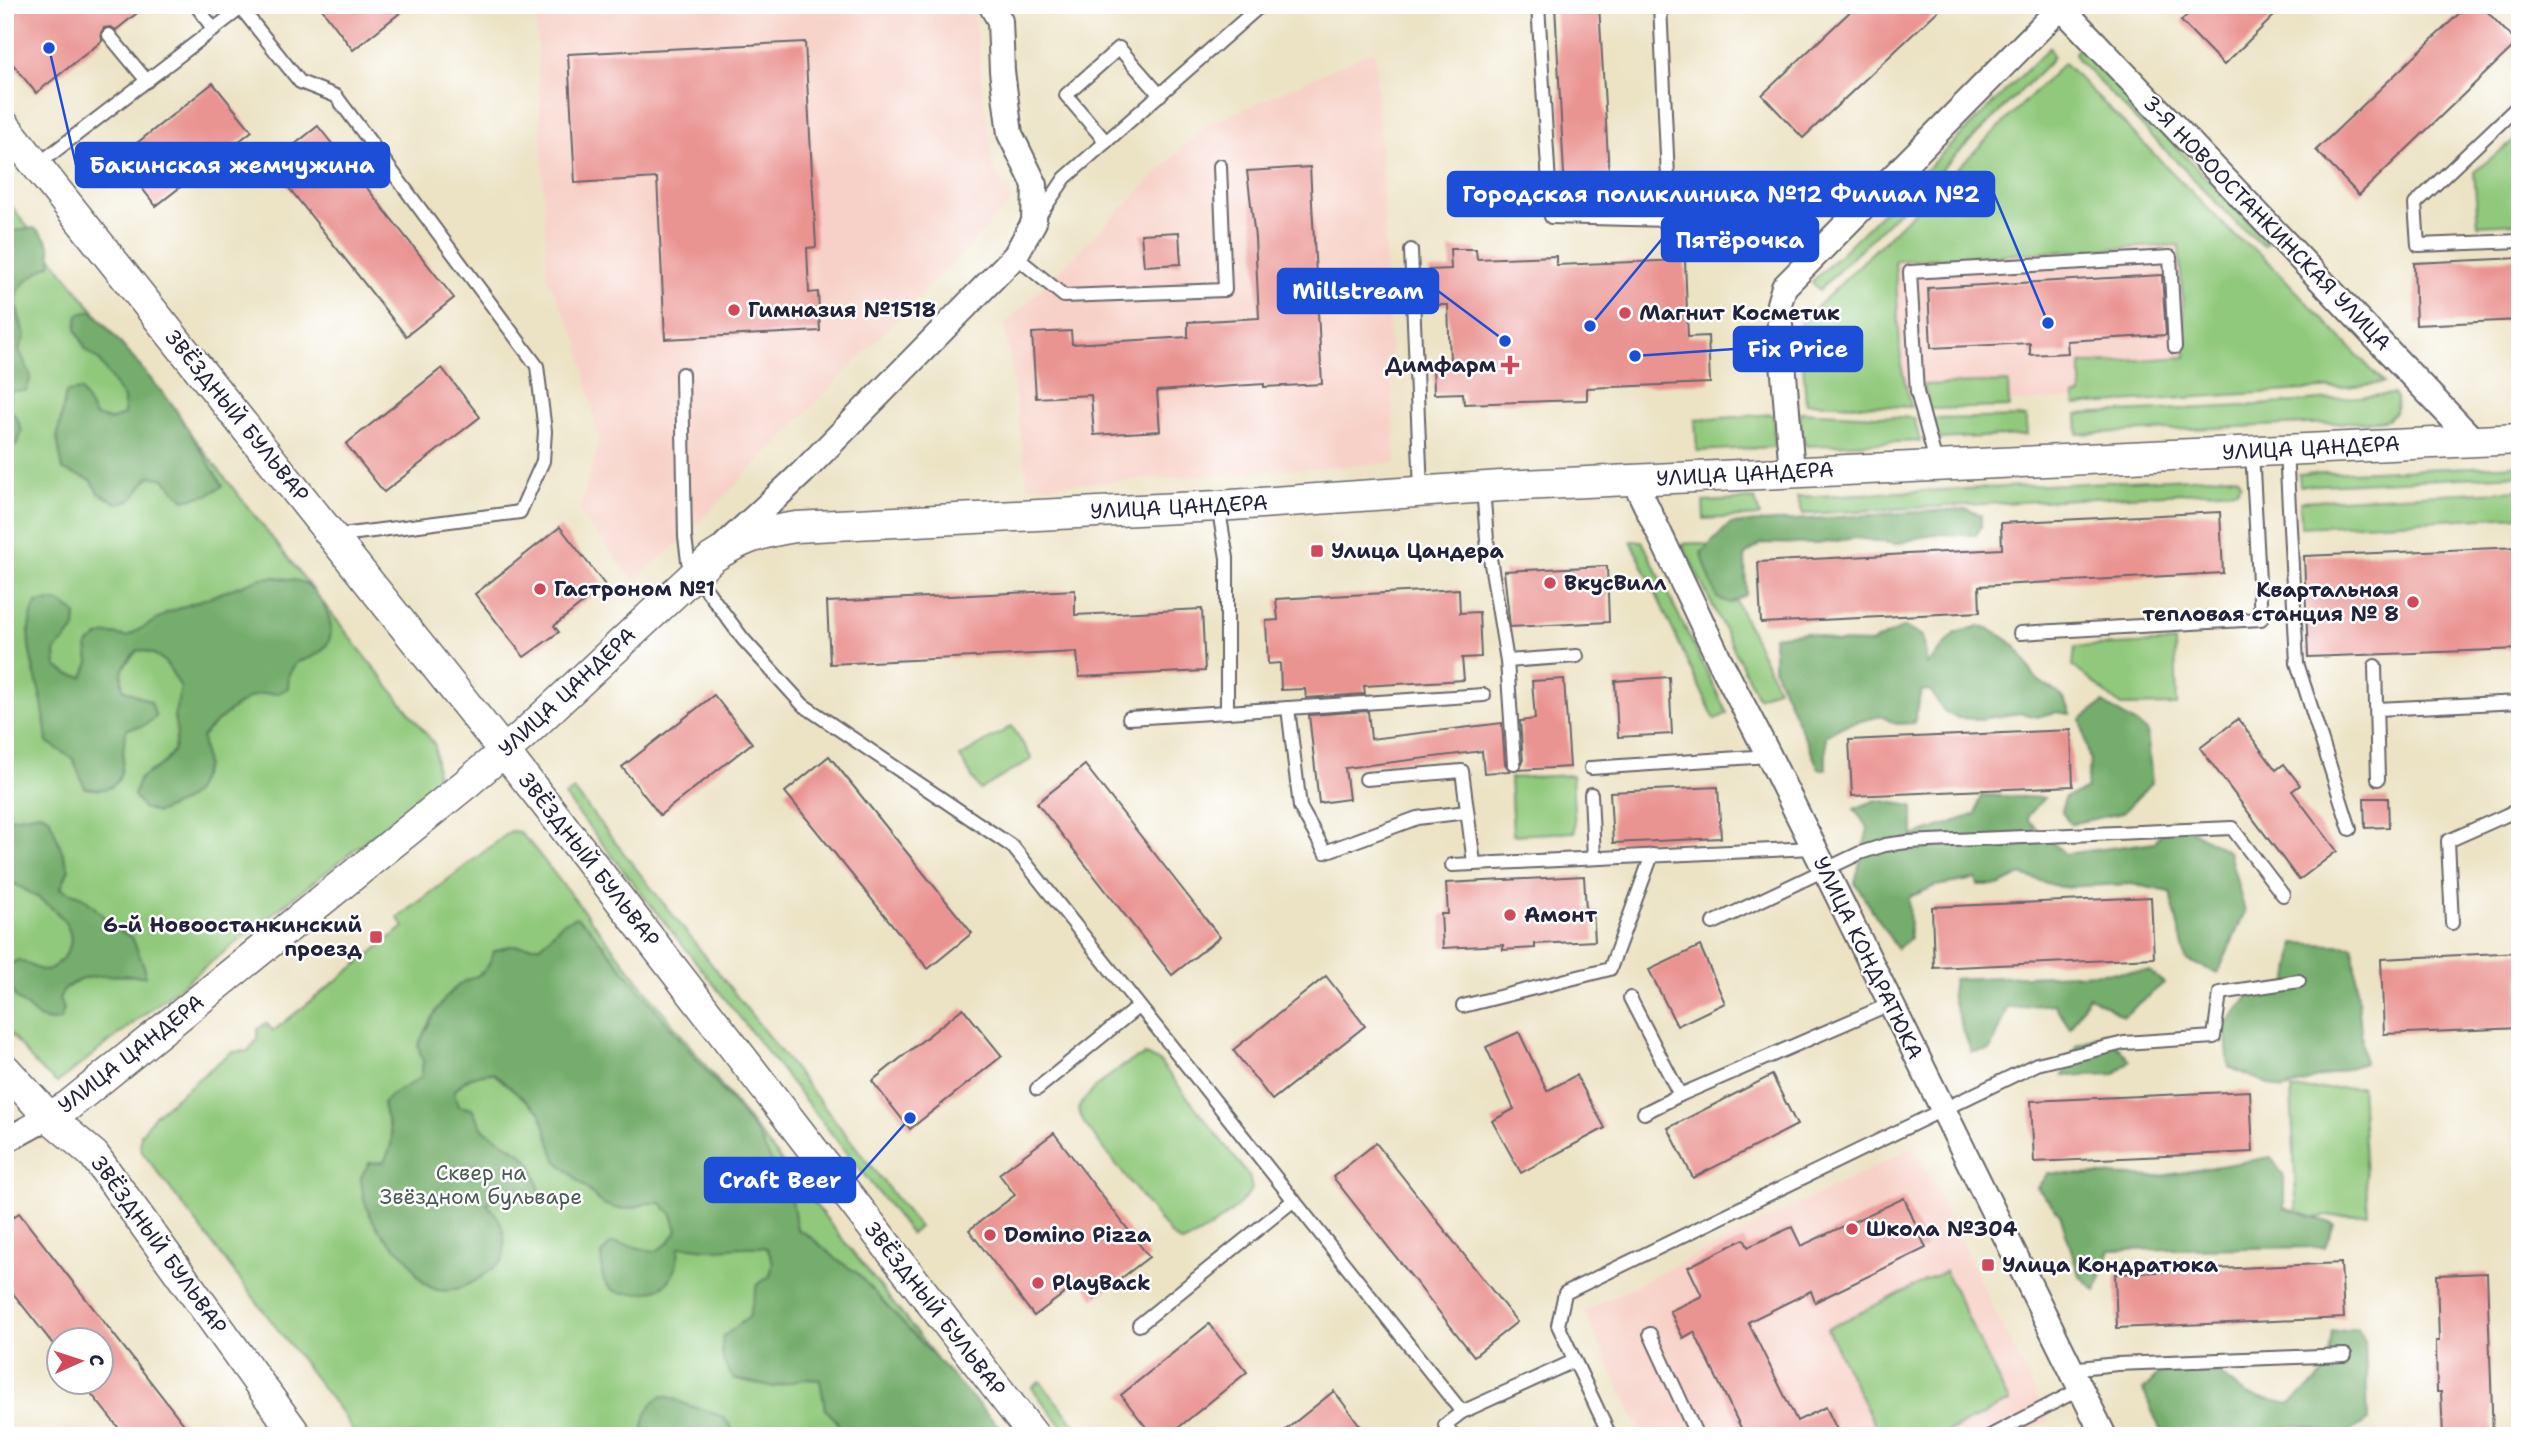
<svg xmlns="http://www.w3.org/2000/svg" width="2525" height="1441" font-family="'Shantell Sans',sans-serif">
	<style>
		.built { fill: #f7d1c7 }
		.green { fill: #91c97c; stroke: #5a765c; stroke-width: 2 }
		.forest { fill: #74ad6c; stroke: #4b6854; stroke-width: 2 }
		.building { fill: #ea9492 }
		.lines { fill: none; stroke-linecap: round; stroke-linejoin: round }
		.service-casing { stroke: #69666b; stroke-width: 16 }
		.minor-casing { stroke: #69666b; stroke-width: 28 }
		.tertiary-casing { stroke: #69666b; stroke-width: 33 }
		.service { stroke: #fff; stroke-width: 12 }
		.minor { stroke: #fff; stroke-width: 24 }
		.tertiary { stroke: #fff; stroke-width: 30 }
		.poi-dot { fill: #d1495b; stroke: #fff; stroke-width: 2.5 }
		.labels { text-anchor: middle; stroke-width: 5; stroke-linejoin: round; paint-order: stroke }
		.street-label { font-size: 21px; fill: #22223b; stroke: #fff }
		.poi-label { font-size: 21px; font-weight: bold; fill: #22223b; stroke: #fff; text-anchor: start }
		.park-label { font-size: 21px; fill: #495c52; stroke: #fff }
		.leader { fill: none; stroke: #1d4ed8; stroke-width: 2.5 }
		.callout-dot { fill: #1d4ed8; stroke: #fff; stroke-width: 2.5 }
		.callout { fill: #1d4ed8; stroke: #1d4ed8; stroke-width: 2.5 }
		.callout-label { font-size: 23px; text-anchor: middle; font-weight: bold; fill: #fff }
	</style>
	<rect width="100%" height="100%" fill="#fff"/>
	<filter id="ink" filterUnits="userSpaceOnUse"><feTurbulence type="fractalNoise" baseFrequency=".0143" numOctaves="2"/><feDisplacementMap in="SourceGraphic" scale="14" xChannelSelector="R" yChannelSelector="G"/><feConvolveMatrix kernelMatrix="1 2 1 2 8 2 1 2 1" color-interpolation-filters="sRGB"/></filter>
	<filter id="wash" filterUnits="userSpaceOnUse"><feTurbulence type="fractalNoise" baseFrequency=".00686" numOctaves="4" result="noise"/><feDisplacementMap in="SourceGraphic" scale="28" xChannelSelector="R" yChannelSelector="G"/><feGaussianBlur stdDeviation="1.57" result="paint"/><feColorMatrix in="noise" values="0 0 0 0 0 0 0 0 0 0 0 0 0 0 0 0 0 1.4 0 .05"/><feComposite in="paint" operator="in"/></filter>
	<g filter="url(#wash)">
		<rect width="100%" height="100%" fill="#ece3c4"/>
		<!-- built -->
		<g class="built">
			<polygon points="562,5 967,5 974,14 993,168 1013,200 685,537 634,581 579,512 599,442 579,344 547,276 536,13 563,11"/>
			<polygon points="1375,50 1396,463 1028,487 1005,324 1204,127"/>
			<polygon points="2206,238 2216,391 1949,406 1940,391 1889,392 1881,256"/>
			<polygon points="1914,1147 2049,1421 2018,1436 1642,1436 1584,1311"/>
		</g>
		<!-- green -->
		<g class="green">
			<polygon points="2080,46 2268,243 2264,246 2238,225 2077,59 2075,53"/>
			<polygon points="2050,47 2053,56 2048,64 1819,290 1812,282"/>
			<polygon points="2064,63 2235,236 2262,255 2384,383 2337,388 2075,405 2074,396 2081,395 2081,364 2186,357 2179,245 1895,261 1901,365 1911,407 1806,403 1800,324"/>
			<polygon points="2520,135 2520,223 2478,225 2474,172"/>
			<polygon points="5,198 435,745 437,778 400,814 57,1083 35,1064 5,1027"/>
			<polygon points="2008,382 2009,407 1929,409 1923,385"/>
			<polygon points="2394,394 2397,399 2396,411 2387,419 2379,421 2078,434 2077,414 2246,406"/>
			<polygon points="1800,412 1914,418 1920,441 1806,446 1801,430"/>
			<polygon points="1773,414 1774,447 1697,451 1695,420"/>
			<polygon points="2026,417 2027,435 1938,439 1933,419"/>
			<polygon points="2520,465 2520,475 2300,486 2299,474"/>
			<polygon points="2233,476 2238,477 2241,483 2237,490 1803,514 1797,497"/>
			<polygon points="2520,490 2520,516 2301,527 2300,501"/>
			<polygon points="1755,499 1760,516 1704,519 1703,502"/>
			<polygon points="1631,541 1642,541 1727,713 1715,720"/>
			<polygon points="1698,543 1706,545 1712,551 1778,688 1758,698 1682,544"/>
			<polygon points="2175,642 2177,705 2121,706 2073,666 2075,647"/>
			<polygon points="1012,726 1032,759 980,790 960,757"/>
			<polygon points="1572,775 1575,832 1513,835 1510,778"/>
			<polygon points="574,790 919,1227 911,1234 578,813 565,796"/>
			<polygon points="511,831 519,832 530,843 998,1436 355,1436 344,1416 143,1153 140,1145 141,1134 155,1115 231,1052 248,1051 257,1040 258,1029 266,1023 273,1031 404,927 398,918"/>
			<path d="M1145,1055l15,7 89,114 3,13c-14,21 -47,45 -70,54l-11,-8 -87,-112 -6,-14c11,-20 45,-46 67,-54z"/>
			<polygon points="2361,1087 2368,1214 2297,1218 2291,1090"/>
			<polygon points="1945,1271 2009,1402 1940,1436 1880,1436 1827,1329"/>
			<polygon points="1040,1381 1084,1436 1070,1436 1032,1388"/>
		</g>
		<!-- forest -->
		<g class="forest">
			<path d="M34,228c14,10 18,18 17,36 -39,24 -40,29 -26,72l-6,13 12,28 -5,14h-15l-4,15 10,12 5,14 -6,14 -11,-5v-206l5,-3z"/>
			<polygon points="93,311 173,405 223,486 207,495 184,500 164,479 150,476 131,500 117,503 98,493 91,480 63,470 57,438 66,392 81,390 95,416 110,420 124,415 124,399 98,359 86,350 76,329 78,314"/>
			<polygon points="1966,509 1981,515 1981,527 1976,535 1933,534 1896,544 1856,538 1816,544 1763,543 1745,555 1746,595 1730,603 1717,598 1701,553 1730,524"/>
			<path d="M276,577c9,2 20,3 28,6 9,4 14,13 19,21 16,30 8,50 -26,58l-8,12 -1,14c-15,9 -12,4 -26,6 -17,1 -50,31 -60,43l4,29 -11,26 -11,9 -27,12 -14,-5 -9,-13 5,-16 26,-17 9,-13 3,-16 -3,-16 7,-29c-12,-21 -17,-35 -43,-38 -14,14 -19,20 -15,39l28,13 5,15 -13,9 -16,3c-10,27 8,69 -42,59l-12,-29 -26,-17c-2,-16 -3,-33 -7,-48 -8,-33 -19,-58 -4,-91 18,-4 27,-2 40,11l-1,15 -20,22 1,15 12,8 15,3 6,-15 -2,-16c13,-14 22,-14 40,-9 13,-10 27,-13 39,-24l95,-35z"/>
			<path d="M1979,626c15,5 31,13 41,26 6,8 10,21 18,28 17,14 24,8 33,34l-16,-2 -18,5 -15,-4 -42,6 -22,-1 -14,-7 -14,-21 -9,1 -7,32 -18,1 -15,-8 -36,9 -19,10v34h-7l-45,-100v-33l32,-4 30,10 35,1 33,-16 19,9 4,29 29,-32z"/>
			<polygon points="2103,703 2147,731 2152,783 2122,813 2070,824 2062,812 2064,798 2086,790 2090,762 2081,719"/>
			<polygon points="1981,795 2044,798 2028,816 2028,820 2065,854 2155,842 2171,819 2229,852 2245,912 2218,973 2186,960 2170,892 2132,884 2060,887 2021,875 2001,885 1978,885 1976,879 1936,886 1909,897 1910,938 1897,949 1855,883 1868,828 1854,809 1876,800 1913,806 1913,836 1976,814"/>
			<path d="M40,813l9,4 20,52 -8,19c7,5 14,5 21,9 18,12 29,33 50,40l13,32v7c-27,0 -74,-7 -86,23l5,10 -4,11 -10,1 -11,-3 -24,-21 -5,-10 -2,-22 10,-5c11,3 17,10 29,11 59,-37 -6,-74 -42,-92v-60z"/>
			<path d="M576,917l12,9 168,206 36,68 5,29c22,10 35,31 58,42l145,157 5,8h-161l-8,-16 -11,-11 -5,-29 -16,-1 -30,8 -40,-8c-11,-14 -14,-24 -11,-42l26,-20 8,-32 13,-9 3,-14 -6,-14c-20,-4 -39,2 -59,1 -11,-1 -17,-3 -29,-2 -2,32 -13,47 -47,46 -9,0 -18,0 -25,-8 -7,-7 -5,-22 -5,-31l9,-11c16,0 29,7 45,8l12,-8 9,-12 -5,-16 -11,-12h-14l-14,5 -15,1 -15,-5 -47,-44 -16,-48 -47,-39c-18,1 -27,4 -39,19l4,14 14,3 11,20 39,25 10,11 9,29 -13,9 -15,-8 -14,-1 -12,10c17,17 20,32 16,56 -19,17 -57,46 -81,21 -8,-8 -10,-20 -19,-27 -25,-19 -41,-45 -42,-77l8,-14 15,-1c16,-32 3,-29 -1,-59 13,-15 23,-14 38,-26l2,-16 -5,-15c8,-19 20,-41 35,-56 19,-19 31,-6 41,-39l16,-5h31l21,-23z"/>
			<polygon points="2295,943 2353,946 2364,1063 2282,1090 2229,1067 2225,1025 2252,993 2287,991"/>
			<polygon points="2149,971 2164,983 2124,1016 2089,996 2070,1028 2054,1004 2007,1008 1990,1050 1971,1052 1951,995 1953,979"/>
			<polygon points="2105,1032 2130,1060 2116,1074 2063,1076 2076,1046"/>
			<polygon points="2271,1157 2284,1177 2284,1208 2334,1224 2325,1247 2110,1250 2096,1291 2079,1275 2060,1214 2037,1188 2048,1173 2156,1177"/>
			<polygon points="2358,1328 2365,1341 2368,1420 2343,1436 2298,1425 2246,1436 2163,1436 2143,1390 2161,1372 2216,1371 2247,1395 2290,1404 2327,1372 2332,1332"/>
			<path d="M663,1396c11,1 17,7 27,10 17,5 41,8 44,30h-92c1,-16 5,-34 21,-40z"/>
		</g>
		<g id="blocks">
			<!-- building -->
			<g class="building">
				<polygon points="5,5 147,5 116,30 111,27 104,28 101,33 102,41 36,93 5,54"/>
				<polygon points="319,5 410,5 353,50"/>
				<polygon points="1555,5 1599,5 1610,191 1565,193"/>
				<polygon points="1857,5 1944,5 1803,138 1762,95"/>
				<polygon points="2197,5 2285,5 2224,65 2181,21"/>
				<polygon points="2468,5 2481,5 2517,43 2359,195 2316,150"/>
				<polygon points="805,42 816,247 807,248 809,293 818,292 820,331 665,339 657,178 575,183 568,54"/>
				<polygon points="213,83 252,131 156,206 118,158"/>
				<polygon points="318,126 454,298 406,336 270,164"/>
				<polygon points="1310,167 1322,384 1264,387 1264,384 1157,391 1160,431 1094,435 1091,395 1036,398 1032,333 1071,331 1072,344 1188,337 1188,322 1259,318 1255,238 1247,171"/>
				<polygon points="1179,232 1181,264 1144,266 1141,234"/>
				<polygon points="1450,249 1476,249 1477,259 1556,256 1556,265 1685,260 1688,337 1708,336 1710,383 1587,388 1587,400 1550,401 1464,404 1463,393 1434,394 1433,362 1450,362 1448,305 1430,305 1429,270 1451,269"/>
				<polygon points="2520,258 2520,320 2416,325 2414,263"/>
				<polygon points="2162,275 2166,335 2067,341 2068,353 2030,355 2030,343 1931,348 1928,288"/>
				<polygon points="442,368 480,417 384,492 346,444"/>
				<polygon points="2220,512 2223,573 1979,586 1980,612 1761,623 1758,562 2002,549 2001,523"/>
				<polygon points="560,527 605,585 554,626 559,632 524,657 475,594"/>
				<polygon points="2520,547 2520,649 2308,657 2304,556"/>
				<polygon points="1607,566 1609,622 1510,627 1504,571"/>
				<polygon points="1459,589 1460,613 1479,612 1481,657 1462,658 1464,680 1364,686 1365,694 1306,698 1305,689 1281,690 1280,663 1268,664 1266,621 1278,620 1276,599"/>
				<polygon points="1075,590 1075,615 1202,609 1205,671 1079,677 1077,652 830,664 827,602"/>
				<polygon points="1669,677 1672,734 1618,737 1615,681"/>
				<polygon points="1564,679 1570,767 1519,770 1523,762 1520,721 1535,719 1532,681"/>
				<polygon points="714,695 752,743 660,815 622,767"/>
				<polygon points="1368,711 1371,739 1502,723 1505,764 1510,771 1484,773 1482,751 1345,768 1349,799 1319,803 1309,715"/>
				<polygon points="2238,719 2276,770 2284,764 2300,785 2292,791 2337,851 2299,880 2200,748"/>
				<polygon points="2071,730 2073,786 1852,796 1849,740"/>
				<polygon points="829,756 972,933 928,969 785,792"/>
				<polygon points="1085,765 1220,937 1172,975 1037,803"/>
				<polygon points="1718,787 1721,838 1613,843 1610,792"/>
				<polygon points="2364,798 2388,798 2389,827 2365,828"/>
				<polygon points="1584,876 1586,910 1593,909 1595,941 1535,944 1535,948 1503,950 1503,945 1443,948 1441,914 1448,914 1446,883"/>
				<polygon points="2151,897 2154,958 1934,968 1932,907"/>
				<polygon points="1700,946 1725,1003 1677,1026 1649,970"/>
				<polygon points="2520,952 2520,1028 2384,1034 2381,959"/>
				<polygon points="1326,976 1365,1026 1272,1100 1233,1050"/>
				<polygon points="963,1008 1002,1056 910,1129 872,1081"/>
				<polygon points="1519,1032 1547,1091 1576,1075 1605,1128 1521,1173 1492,1121 1514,1109 1486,1047"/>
				<polygon points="1772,1075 1797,1125 1693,1178 1668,1128"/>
				<polygon points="2250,1091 2253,1152 2034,1162 2031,1101"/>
				<polygon points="1054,1133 1149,1257 1094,1299 1081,1281 1034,1316 969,1230 1015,1195 999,1174"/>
				<polygon points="1376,1143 1517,1322 1474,1356 1333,1177"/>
				<polygon points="1904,1198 1926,1248 1815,1302 1811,1291 1748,1322 1797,1421 1826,1407 1840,1436 1745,1436 1694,1332 1683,1338 1670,1311 1702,1296 1688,1267 1744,1239 1748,1247 1792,1227 1801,1246"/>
				<polygon points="19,1213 193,1436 125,1436 82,1382 102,1382 102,1340 60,1340 60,1353 5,1283 5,1223"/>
				<polygon points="2341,1263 2344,1318 2117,1328 2115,1274"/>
				<polygon points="2487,1273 2493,1436 2443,1436 2441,1392 2437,1392 2436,1341 2439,1341 2437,1275"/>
				<polygon points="1209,1324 1247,1372 1168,1436 1153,1436 1121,1395"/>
				<polygon points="1334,1391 1368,1436 1278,1436"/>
			</g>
		</g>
	</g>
	<g filter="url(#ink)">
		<use href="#blocks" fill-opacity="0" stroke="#69666b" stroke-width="2"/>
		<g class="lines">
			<defs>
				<g id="service">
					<polyline points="196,5 214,30"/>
					<polyline points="1538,5 1551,217 1670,220 1660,5"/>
					<polyline points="241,8 300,82 336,96 537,366 545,431 543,461 520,512 334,536"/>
					<polyline points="109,35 147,81"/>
					<polyline points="2520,109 2517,107 2415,204 2418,245 2520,241"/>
					<polyline points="1106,142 1066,95 1119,48 1160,95"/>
					<polyline points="37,165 245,5"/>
					<polyline points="1039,216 1065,178 1261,5"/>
					<polyline points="1411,250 1421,491"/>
					<polyline points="1015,256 1064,296 1225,290 1220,166"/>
					<polyline points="682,374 685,537 688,561 694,573 743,639 803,705 1013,847 1462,1412 1574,1361"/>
					<polyline points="2286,450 2297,663 2350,829"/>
					<polyline points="1937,466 1917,392 1910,272 2170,257 2175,347"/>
					<polyline points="1483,487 1487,540 1507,661 1514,763"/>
					<polyline points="1218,506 1227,558 1227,712 1288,708 1300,807 1325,852 1417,818 1467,812"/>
					<polyline points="2020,633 2261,619 2252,451"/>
					<polyline points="1507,661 1577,656"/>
					<polyline points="2375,666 2378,779"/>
					<polyline points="1288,708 1484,695"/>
					<polyline points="2377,709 2520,702"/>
					<polyline points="1129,718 1227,712"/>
					<polyline points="1591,768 1769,756"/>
					<polyline points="1366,779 1462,771 1474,863"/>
					<polyline points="1591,794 1594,858"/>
					<polyline points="1452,865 1813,848"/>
					<polyline points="1713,923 1860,853 1885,845 1907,842 2232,828 2283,895"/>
					<polyline points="2452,923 2448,841 2520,809"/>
					<polyline points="1630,998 1680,1095 1890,1004"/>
					<polyline points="1463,1006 1610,969 1652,855"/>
					<polyline points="1037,1089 1139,1006"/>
					<polyline points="1644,1113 1680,1095"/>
					<polyline points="1139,1325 1294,1200"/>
					<polyline points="1650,1334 1697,1436"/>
					<polyline points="2070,1369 2117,1364 2345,1355"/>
					<polyline points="1453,1436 1445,1425 1462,1412"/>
					<polyline points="1610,1436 1558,1325 1565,1293 2037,1064 2124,1043 2214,1037 2220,993 2299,981"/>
					<polyline points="1990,1436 2080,1389"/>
				</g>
				<g id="minor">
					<polyline points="2059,5 2474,441"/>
					<polyline points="1792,472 1779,313 1779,304 1784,287 2061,7"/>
					<polyline points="1634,480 1720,661 1769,756 2104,1436"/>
					<polyline points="725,545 802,473 1015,256 1034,222 1035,185 1010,134 1002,71 1000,21 991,5"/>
					<polyline points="5,1141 49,1117"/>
				</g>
				<g id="tertiary">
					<polyline points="5,126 545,803 1034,1436"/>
					<polyline points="5,1069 49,1117 94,1155 297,1436"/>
					<path d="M49,1117l19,-11 399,-323 55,-47 190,-178c29,-19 50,-26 84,-31l422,-21 283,-20 1019,-47"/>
				</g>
			</defs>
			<!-- service casing -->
			<use href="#service" class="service-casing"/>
			<!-- minor casing -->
			<use href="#minor" class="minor-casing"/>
			<!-- tertiary casing -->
			<use href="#tertiary" class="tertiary-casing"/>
			<!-- service -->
			<use href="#service" class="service"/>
			<!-- minor -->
			<use href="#minor" class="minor"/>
			<!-- tertiary -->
			<use href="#tertiary" class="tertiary"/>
		</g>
	</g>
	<!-- markers -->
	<g class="poi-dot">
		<circle cx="734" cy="310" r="7"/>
		<circle cx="1625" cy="313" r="7"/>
		<path d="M1506.5 354.5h7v7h7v7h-7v7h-7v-7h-7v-7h7z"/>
		<rect x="1310" y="544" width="14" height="14" rx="3.5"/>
		<circle cx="1550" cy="583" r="7"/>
		<circle cx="540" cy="589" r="7"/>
		<circle cx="2413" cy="602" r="7"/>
		<circle cx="1510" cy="915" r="7"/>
		<rect x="369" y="930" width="14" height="14" rx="3.5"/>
		<circle cx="1852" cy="1229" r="7"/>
		<circle cx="990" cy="1235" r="7"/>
		<rect x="1981" y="1258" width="14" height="14" rx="3.5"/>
		<circle cx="1038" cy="1283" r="7"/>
	</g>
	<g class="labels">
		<!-- street labels -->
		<g class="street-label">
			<text transform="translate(2267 223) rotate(46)" y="7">3-Я НОВООСТАНКИНСКАЯ УЛИЦА</text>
			<text transform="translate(237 416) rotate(51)" y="7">ЗВЁЗДНЫЙ БУЛЬВАР</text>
			<text transform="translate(2311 448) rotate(-3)" y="7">УЛИЦА ЦАНДЕРА</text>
			<text transform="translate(1745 474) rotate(-3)" y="7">УЛИЦА ЦАНДЕРА</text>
			<text transform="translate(1179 507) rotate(-3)" y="7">УЛИЦА ЦАНДЕРА</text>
			<text transform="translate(567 692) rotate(-43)" y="7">УЛИЦА ЦАНДЕРА</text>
			<text transform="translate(589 860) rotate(52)" y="7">ЗВЁЗДНЫЙ БУЛЬВАР</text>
			<text transform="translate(1868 958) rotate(64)" y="7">УЛИЦА КОНДРАТЮКА</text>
			<text transform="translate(131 1054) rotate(-38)" y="7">УЛИЦА ЦАНДЕРА</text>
			<text transform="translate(159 1245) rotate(54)" y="7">ЗВЁЗДНЫЙ БУЛЬВАР</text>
			<text transform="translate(935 1309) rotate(52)" y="7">ЗВЁЗДНЫЙ БУЛЬВАР</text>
		</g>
		<!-- poi labels -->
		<g class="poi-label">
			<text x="748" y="317">Гимназия №1518</text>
			<text x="1639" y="320">Магнит Косметик</text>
			<text x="1496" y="372" text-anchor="end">Димфарм</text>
			<text x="1331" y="558">Улица Цандера</text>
			<text x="1564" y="590">ВкусВилл</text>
			<text x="554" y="596">Гастроном №1</text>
			<text x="2399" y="597" text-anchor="end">Квартальная<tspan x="2399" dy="24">тепловая станция № 8</tspan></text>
			<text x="1524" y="922">Амонт</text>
			<text x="362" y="932" text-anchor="end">6-й Новоостанкинский<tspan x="362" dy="24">проезд</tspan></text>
			<text x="1866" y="1236">Школа №304</text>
			<text x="1004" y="1242">Domino Pizza</text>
			<text x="2002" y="1272">Улица Кондратюка</text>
			<text x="1052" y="1290">PlayBack</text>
		</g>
		<!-- park labels -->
		<g class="park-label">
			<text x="481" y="1180">Сквер на<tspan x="481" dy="24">Звёздном бульваре</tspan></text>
		</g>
	</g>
	<!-- callouts -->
	<path class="leader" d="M49 48L76 165M2048 323L1994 194M1590 326L1662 239M1505 341L1438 291M1635 356L1734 349M910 1118L855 1180"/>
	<g class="callout-dot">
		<circle cx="49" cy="48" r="7"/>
		<circle cx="2048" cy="323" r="7"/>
		<circle cx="1590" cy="326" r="7"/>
		<circle cx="1505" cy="341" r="7"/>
		<circle cx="1635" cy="356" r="7"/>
		<circle cx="910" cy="1118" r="7"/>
	</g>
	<g class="callout">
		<rect x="76" y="143" width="313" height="44" rx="7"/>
		<rect x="1448" y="172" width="546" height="44" rx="7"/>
		<rect x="1662" y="217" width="156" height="44" rx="7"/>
		<rect x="1278" y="269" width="160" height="44" rx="7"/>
		<rect x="1734" y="327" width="128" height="44" rx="7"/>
		<rect x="705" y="1158" width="150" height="44" rx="7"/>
	</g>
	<g class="callout-label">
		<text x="232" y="173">Бакинская жемчужина</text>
		<text x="1721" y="202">Городская поликлиника №12 Филиал №2</text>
		<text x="1740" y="248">Пятёрочка</text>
		<text x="1358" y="299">Millstream</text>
		<text x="1798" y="357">Fix Price</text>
		<text x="780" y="1188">Craft Beer</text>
	</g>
	<!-- margin -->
	<rect width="2525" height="1441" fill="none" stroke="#fff" stroke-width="28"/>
	<!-- north arrow -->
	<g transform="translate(80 1361) rotate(87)"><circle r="33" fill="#ffffff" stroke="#a7a7b1" stroke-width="2"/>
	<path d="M0-5L12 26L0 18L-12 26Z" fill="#d1495b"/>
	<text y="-10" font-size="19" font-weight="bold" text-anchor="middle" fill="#22223b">С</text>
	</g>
</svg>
